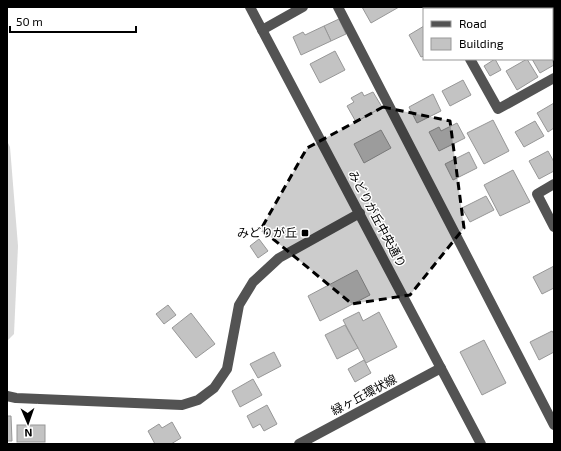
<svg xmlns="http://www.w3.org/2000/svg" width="561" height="451" font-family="'Exo 2','Noto Sans JP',sans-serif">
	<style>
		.green { fill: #dadada }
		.building { fill: #c3c3c3; stroke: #979797 }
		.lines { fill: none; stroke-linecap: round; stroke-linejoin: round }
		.minor { stroke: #535353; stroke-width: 10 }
		.marked { fill: #000; fill-opacity: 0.2; stroke: #000; stroke-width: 3; stroke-dasharray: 8 5; stroke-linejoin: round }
		.poi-dot { fill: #000; stroke: #fff; stroke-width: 1.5 }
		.labels { text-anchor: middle; stroke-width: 3; stroke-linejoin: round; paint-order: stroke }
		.street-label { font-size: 12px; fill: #000; stroke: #fff }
		.poi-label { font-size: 12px; fill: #000; stroke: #fff; text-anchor: end }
	</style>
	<rect width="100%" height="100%" fill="#fff"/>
	<!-- green -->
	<polygon class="green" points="7,141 10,147 18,246 14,334 7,341"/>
	<!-- building -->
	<g class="building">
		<polygon points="362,7 399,7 371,23"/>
		<polygon points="537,7 554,7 554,21 552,22 552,9 533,9"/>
		<polygon points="339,19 346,34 331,41 324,26"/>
		<polygon points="324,26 331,41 301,55 293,37 303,32 305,35"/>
		<polygon points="424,26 424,56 421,57 409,35"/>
		<polygon points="335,51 345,70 320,83 310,64"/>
		<polygon points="552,58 554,65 540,73 532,59 552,59"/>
		<polygon points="495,59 501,70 490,76 484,66"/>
		<polygon points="527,59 538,77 517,90 506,71"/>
		<polygon points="463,80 471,95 450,106 442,91"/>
		<polygon points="362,92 364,96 373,92 382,107 356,122 347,106 354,102 351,98"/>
		<polygon points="433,94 441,111 417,123 409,107"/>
		<polygon points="554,103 554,128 548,132 537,113"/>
		<polygon points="493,120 509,151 484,164 467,133"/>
		<polygon points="535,121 544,136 524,147 515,132"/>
		<polygon points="457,123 465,138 439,151 429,132 439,127 441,131"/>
		<polygon points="381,130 391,148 364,163 354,144"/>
		<polygon points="548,151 554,162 554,171 539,179 529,161"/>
		<polygon points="469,152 477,168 453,180 445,164"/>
		<polygon points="513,170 530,202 500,216 484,185"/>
		<polygon points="486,196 494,210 470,222 462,208"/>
		<polygon points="259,239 268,251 258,258 250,246"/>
		<polygon points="554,266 554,288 542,294 533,277"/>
		<polygon points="357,270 370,295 320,321 308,296"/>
		<polygon points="168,305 176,315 164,324 156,314"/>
		<polygon points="359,312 363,321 379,312 397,347 366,363 343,320"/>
		<polygon points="191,313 215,344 196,358 172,328"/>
		<polygon points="345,325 358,348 337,359 325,335"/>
		<polygon points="552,331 554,334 554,352 539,360 530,342"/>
		<polygon points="484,340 506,383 482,395 460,352"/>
		<polygon points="274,352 281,366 258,378 250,364"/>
		<polygon points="364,360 371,373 355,382 348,369"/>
		<polygon points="253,379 262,395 240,407 232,391"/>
		<polygon points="267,405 277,424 264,431 260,424 253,428 247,416"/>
		<polygon points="7,416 11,416 12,441 7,441"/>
		<polygon points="172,422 181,438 171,444 155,444 148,431 159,424 162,428"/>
		<rect x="17" y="425" width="28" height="17"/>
	</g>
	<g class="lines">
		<!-- minor -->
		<g class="minor">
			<polyline points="250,7 481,444"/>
			<polyline points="338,7 554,425"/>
			<polyline points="494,9 498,7"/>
			<polyline points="262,30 303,7"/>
			<polyline points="470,59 498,109 554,78"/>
			<polyline points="554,184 537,194 554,227"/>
			<polyline points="7,396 16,398 182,405 198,400 214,388 227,369 239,305 253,282 279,258 360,213"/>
			<polyline points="299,444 441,368"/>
		</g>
	</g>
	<!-- marked area -->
	<path class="marked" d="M383,107l67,14 14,107 -54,67 -58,9 -91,-75 46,-81z"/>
	<!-- markers -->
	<rect class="poi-dot" x="301" y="229" width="8" height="8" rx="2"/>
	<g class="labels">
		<!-- street labels -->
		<g class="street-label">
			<text transform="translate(377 219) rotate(62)" y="4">みどりが丘中央通り</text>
			<text transform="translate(364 395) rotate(-28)" y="4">緑ヶ丘環状線</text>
		</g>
		<!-- poi labels -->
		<g class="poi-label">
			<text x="297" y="237">みどりが丘</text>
		</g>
	</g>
	<!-- border -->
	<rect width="561" height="451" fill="none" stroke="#000000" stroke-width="16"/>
	<!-- legend -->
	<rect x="423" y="8" width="130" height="52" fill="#ffffff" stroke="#999999"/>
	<rect x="431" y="21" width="20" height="6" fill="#535353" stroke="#999999"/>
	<text x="459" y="28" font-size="12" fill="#000000">Road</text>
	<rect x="431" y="38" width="20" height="12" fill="#c3c3c3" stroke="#999999"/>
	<text x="459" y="48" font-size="12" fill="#000000">Building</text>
	<!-- north arrow -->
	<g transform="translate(28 423) rotate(178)" stroke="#ffffff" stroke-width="3" paint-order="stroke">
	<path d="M0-3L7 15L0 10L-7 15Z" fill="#000000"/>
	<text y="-6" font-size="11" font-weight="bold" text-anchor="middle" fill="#000000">N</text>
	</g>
	<!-- scale -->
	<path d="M10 26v6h126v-6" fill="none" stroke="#000000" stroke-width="2"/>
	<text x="16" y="26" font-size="12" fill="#000000" stroke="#ffffff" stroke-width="3" paint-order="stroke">50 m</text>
</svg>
